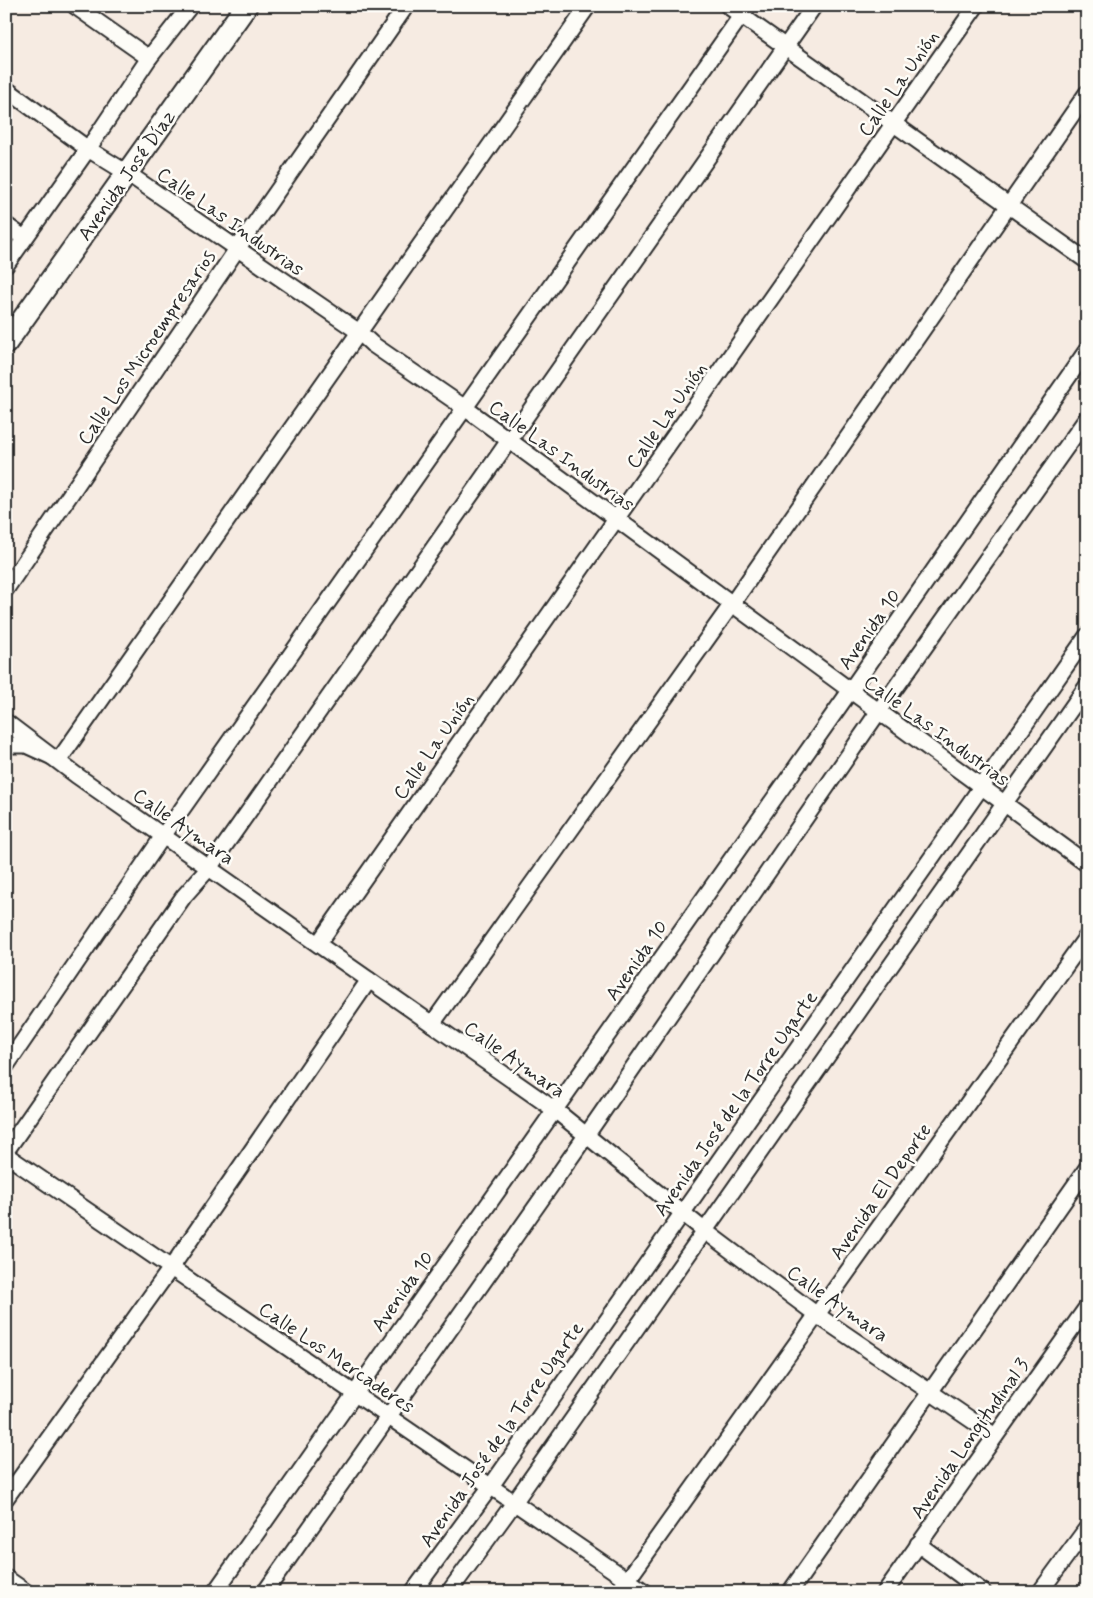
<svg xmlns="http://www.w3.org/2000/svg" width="1093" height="1598" font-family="Mynerve,sans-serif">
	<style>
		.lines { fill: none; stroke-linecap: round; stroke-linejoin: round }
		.street-casing { stroke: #2b2b2b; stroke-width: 19 }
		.secondary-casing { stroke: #2b2b2b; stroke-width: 25 }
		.street { stroke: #fdfcf7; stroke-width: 15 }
		.secondary { stroke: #fdfcf7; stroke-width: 21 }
		.labels { text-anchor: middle; stroke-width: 5; stroke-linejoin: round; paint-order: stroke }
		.street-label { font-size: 20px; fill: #2b2b2b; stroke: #fdfcf7 }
	</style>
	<rect width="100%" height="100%" fill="#f6ebe2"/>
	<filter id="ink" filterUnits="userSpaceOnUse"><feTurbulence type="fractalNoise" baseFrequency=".02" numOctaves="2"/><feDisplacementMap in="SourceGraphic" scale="10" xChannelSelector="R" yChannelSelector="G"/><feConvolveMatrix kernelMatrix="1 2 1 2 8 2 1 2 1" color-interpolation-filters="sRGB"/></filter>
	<g filter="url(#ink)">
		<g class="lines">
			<defs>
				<g id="street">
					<polyline points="75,6 149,58"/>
					<polyline points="728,6 1087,261"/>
					<polyline points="6,89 88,149 127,173 359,332 372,344 465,408 1087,864"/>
					<polyline points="6,225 24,238"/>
					<polyline points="6,265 88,149 149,58 190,6"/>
					<polyline points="6,589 237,249 406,6"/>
					<polyline points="6,722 76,775 555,1110 705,1231 817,1315 995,1436"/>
					<polyline points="6,745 26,745 59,760 588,6"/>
					<polyline points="318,944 976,6"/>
					<polyline points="432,1024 732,604 1087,93"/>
					<polyline points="6,1066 163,836 748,6"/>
					<polyline points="6,1151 184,896 209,868 814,6"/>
					<polyline points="6,1155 645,1592"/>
					<polyline points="6,1498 171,1268 369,980"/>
					<polyline points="918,1544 983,1592"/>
					<polyline points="6,1578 26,1592"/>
					<polyline points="215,1592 850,691 1087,350"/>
					<polyline points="265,1592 590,1130 879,711 1087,418"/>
					<polyline points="413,1592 491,1486 1087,636"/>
					<polyline points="449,1592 506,1514 1087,686"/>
					<polyline points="619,1592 1087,936"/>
					<polyline points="790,1592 1087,1168"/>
					<polyline points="885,1592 1087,1307"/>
					<polyline points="1040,1592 1087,1528"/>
				</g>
				<polyline id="secondary" points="6,343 246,6"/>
			</defs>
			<!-- street casing -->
			<use href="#street" class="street-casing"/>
			<!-- secondary casing -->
			<use href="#secondary" class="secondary-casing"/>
			<!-- street -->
			<use href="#street" class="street"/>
			<!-- secondary -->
			<use href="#secondary" class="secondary"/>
		</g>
	</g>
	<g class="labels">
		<!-- street labels -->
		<g class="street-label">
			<text transform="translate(898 83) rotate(-55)" y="7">Calle La Unión</text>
			<text transform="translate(126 175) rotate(-55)" y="7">Avenida José Díaz</text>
			<text transform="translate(231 221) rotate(35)" y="7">Calle Las Industrias</text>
			<text transform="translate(146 347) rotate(-56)" y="7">Calle Los Microempresarios</text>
			<text transform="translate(666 415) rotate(-55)" y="7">Calle La Unión</text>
			<text transform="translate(562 455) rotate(36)" y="7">Calle Las Industrias</text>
			<text transform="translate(869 629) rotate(-55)" y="7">Avenida 10</text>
			<text transform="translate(937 730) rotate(36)" y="7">Calle Las Industrias</text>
			<text transform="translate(433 746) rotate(-55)" y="7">Calle La Unión</text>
			<text transform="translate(184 826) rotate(35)" y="7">Calle Aymara</text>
			<text transform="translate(636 960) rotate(-55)" y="7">Avenida 10</text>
			<text transform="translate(515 1059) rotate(35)" y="7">Calle Aymara</text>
			<text transform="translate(735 1103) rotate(-55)" y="7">Avenida José de la Torre Ugarte</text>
			<text transform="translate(880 1191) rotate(-55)" y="7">Avenida El Deporte</text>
			<text transform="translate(402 1291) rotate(-55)" y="7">Avenida 10</text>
			<text transform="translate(838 1303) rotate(35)" y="7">Calle Aymara</text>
			<text transform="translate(337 1357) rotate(34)" y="7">Calle Los Mercaderes</text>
			<text transform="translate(501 1434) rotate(-55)" y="7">Avenida José de la Torre Ugarte</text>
			<text transform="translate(969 1438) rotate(-55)" y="7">Avenida Longitudinal 3</text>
		</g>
	</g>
	<!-- margin -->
	<rect width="1093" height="1598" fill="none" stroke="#fdfcf7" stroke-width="25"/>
	<rect x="12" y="12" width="1068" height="1573" fill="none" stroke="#2b2b2b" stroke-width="2" filter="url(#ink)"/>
</svg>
